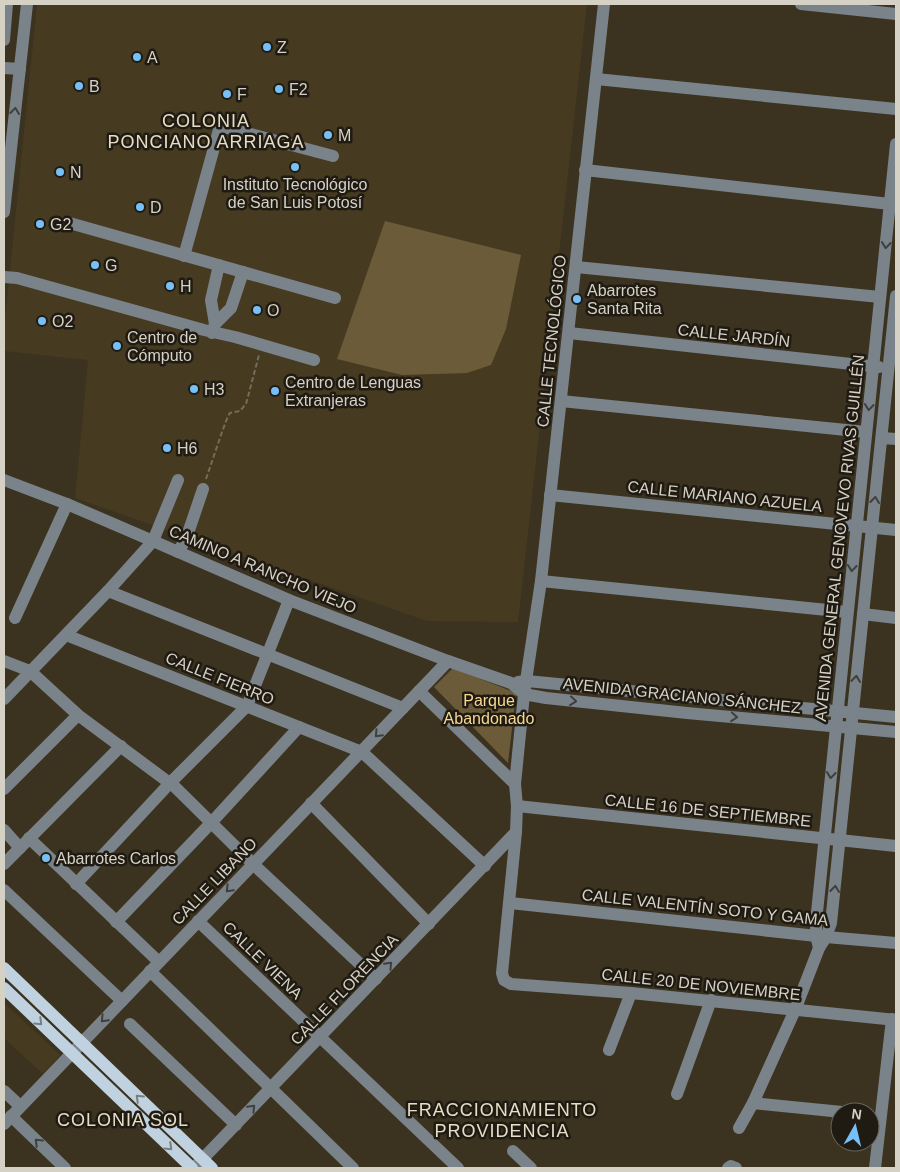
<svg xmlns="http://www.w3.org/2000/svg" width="900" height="1172" font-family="Arial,sans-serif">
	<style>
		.built { fill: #463a21 }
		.green { fill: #6c5b38 }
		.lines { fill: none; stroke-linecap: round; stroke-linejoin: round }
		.path { stroke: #736d5c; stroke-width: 2; stroke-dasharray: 5 2.5; stroke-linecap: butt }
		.minor { stroke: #7a838a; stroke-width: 12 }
		.major { stroke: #c0d1e0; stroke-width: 12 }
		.oneway { stroke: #3f3f3d }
		.oneway2 { stroke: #787f84 }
		.poi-dot { fill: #77c0f7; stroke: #1f1b13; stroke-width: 2 }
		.labels { text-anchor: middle; stroke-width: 5; stroke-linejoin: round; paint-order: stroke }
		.poi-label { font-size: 16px; fill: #d6d1c5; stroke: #1f1b13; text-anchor: start }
		.street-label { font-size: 16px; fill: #d6d1c5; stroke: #1f1b13 }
		.park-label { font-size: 16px; fill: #f8d790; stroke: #1f1b13 }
		.neighbourhood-label { font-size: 18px; letter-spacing: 1px; fill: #e7dcc5; stroke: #1f1b13 }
	</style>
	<rect width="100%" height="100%" fill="#3b3320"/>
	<!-- built -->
	<g class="built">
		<polygon points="37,4 587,4 518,622 427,621 75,498 88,360 4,351 4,329"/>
		<polygon points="4,1003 60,1055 43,1074 4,1038"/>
	</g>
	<!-- green -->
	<g class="green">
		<polygon points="385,221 521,255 506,329 491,365 467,373 402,375 337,359"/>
		<polygon points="453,668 516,693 508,763 434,687"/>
	</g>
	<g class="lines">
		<!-- path -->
		<polyline class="path" points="206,479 222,432 228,416 230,413 240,411 246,404 259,355"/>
		<!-- minor -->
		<g class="minor">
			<polyline points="604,4 541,581 524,694 515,784 517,806 516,832 502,973 504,980 511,984 631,993 896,1020"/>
			<polyline points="801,4 896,14"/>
			<polyline points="4,40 7,4"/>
			<polyline points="4,68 20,69"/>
			<polyline points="596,79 896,109"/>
			<polyline points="585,170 890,204"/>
			<polyline points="4,212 27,4"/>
			<polyline points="66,222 335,298"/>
			<polyline points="184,256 220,126 333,156"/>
			<polyline points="576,267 880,297"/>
			<polyline points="4,277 17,278 204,330 235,337 314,360"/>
			<polyline points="215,324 231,308 243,272"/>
			<polyline points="212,333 215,324 211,300 219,265"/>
			<polyline points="569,333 879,367"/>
			<polyline points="561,401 866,432"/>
			<polyline points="882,438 896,439"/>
			<polyline points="4,480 67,504 153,541 289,600 448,661 511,683 524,694 546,698 687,713 896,732"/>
			<polyline points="550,495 896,530"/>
			<polyline points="178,552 186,539 203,489"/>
			<polyline points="541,581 847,612"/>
			<polyline points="108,591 403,708"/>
			<polyline points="863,614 896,618"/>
			<polyline points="15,618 67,504"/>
			<polyline points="66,635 362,752 485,866"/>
			<polyline points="4,661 30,671 78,715 175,787 253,864 376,979"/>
			<polyline points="518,682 527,681 896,717"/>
			<polyline points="419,691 515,784"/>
			<polyline points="4,699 108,591 153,541 178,480"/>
			<polyline points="4,789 78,715"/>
			<polyline points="311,803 429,924"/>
			<polyline points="517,806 896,846"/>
			<polyline points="4,830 20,848"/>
			<polyline points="29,838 159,962"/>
			<polyline points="4,864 121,746"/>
			<polyline points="76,884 170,783 247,706 289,600"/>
			<polyline points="4,890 122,1001"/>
			<polyline points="510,903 826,937 896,943"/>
			<polyline points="198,921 458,1168"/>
			<polyline points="116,922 211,823 299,727"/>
			<polyline points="819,948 816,935 816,922 896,144"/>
			<polyline points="150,971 353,1168"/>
			<polyline points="130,1024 236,1125"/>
			<polyline points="609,1050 631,993"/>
			<polyline points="4,1091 20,1106"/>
			<polyline points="677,1094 711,1000"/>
			<polyline points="753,1103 842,1112"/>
			<polyline points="11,1116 65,1168"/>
			<polyline points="4,1124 448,661"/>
			<polyline points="739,1128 753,1103 795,1010 819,948 826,937 831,923 896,296"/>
			<polyline points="513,1151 531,1168"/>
			<polyline points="194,1168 516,832"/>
			<polyline points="728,1168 731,1166 736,1168"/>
			<polyline points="875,1168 892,1019"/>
		</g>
		<!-- major -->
		<g class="major">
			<polyline points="4,968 212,1168"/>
			<polyline points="4,988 192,1168"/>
		</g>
	</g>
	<!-- one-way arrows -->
	<defs><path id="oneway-chevron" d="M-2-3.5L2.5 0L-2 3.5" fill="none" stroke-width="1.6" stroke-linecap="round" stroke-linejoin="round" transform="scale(1.25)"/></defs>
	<g class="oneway">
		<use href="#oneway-chevron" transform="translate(15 111) rotate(-83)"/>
		<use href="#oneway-chevron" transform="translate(886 245) rotate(96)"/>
		<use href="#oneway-chevron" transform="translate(869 407) rotate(96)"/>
		<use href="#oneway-chevron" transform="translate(875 500) rotate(-83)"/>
		<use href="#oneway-chevron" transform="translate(852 568) rotate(96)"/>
		<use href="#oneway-chevron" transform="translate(856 679) rotate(-84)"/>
		<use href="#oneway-chevron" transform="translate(573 701) rotate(6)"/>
		<use href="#oneway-chevron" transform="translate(734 717) rotate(5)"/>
		<use href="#oneway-chevron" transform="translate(378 734) rotate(133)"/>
		<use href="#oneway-chevron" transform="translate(831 775) rotate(96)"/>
		<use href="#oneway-chevron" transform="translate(229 889) rotate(134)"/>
		<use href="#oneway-chevron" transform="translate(835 889) rotate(-84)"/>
		<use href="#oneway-chevron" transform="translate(389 965) rotate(-46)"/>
		<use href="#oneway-chevron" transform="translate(104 1019) rotate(134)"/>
		<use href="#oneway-chevron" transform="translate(252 1108) rotate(-46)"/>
		<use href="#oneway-chevron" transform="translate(38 1142) rotate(-136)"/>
	</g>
	<g class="oneway2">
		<use href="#oneway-chevron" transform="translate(39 1022) rotate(44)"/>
		<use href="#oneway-chevron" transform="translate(139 1098) rotate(-136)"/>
		<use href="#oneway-chevron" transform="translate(169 1147) rotate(44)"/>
	</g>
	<!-- markers -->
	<g class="poi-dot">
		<circle cx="267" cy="47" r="5"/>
		<circle cx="137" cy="57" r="5"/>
		<circle cx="79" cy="86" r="5"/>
		<circle cx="279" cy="89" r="5"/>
		<circle cx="227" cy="94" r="5"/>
		<circle cx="328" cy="135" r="5"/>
		<circle cx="295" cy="167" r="5"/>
		<circle cx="60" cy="172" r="5"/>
		<circle cx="140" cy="207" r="5"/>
		<circle cx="40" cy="224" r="5"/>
		<circle cx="95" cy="265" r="5"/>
		<circle cx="170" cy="286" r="5"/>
		<circle cx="577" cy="299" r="5"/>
		<circle cx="257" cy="310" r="5"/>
		<circle cx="42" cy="321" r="5"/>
		<circle cx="117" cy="346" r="5"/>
		<circle cx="194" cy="389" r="5"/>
		<circle cx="275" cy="391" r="5"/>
		<circle cx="167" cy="448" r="5"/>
		<circle cx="46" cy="858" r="5"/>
	</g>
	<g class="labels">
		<!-- poi labels -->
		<g class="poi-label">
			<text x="277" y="53">Z</text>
			<text x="147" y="63">A</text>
			<text x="89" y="92">B</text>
			<text x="289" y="95">F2</text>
			<text x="237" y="100">F</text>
			<text x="338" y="141">M</text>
			<text x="70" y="178">N</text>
			<text x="295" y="190" text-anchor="middle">Instituto Tecnológico<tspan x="295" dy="18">de San Luis Potosí</tspan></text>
			<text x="150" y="213">D</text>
			<text x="50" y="230">G2</text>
			<text x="105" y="271">G</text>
			<text x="180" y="292">H</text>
			<text x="587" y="296">Abarrotes<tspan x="587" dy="18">Santa Rita</tspan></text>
			<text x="267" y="316">O</text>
			<text x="52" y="327">O2</text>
			<text x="127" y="343">Centro de<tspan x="127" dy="18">Cómputo</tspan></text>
			<text x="285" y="388">Centro de Lenguas<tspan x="285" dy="18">Extranjeras</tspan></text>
			<text x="204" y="395">H3</text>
			<text x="177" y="454">H6</text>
			<text x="56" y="864">Abarrotes Carlos</text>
		</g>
		<!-- street labels -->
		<g class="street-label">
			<text transform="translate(734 335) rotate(6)" y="6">CALLE JARDÍN</text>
			<text transform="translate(551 341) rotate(-84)" y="6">CALLE TECNOLÓGICO</text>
			<text transform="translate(725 496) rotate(6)" y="6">CALLE MARIANO AZUELA</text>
			<text transform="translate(839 538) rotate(-84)" y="6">AVENIDA GENERAL GENOVEVO RIVAS GUILLÉN</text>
			<text transform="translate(263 569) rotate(23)" y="6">CAMINO A RANCHO VIEJO</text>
			<text transform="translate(220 678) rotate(22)" y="6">CALLE FIERRO</text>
			<text transform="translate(682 695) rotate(6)" y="6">AVENIDA GRACIANO SÁNCHEZ</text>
			<text transform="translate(708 810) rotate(6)" y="6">CALLE 16 DE SEPTIEMBRE</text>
			<text transform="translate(214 881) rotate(-46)" y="6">CALLE LIBANO</text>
			<text transform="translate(705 907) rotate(6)" y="6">CALLE VALENTÍN SOTO Y GAMA</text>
			<text transform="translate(263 960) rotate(44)" y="6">CALLE VIENA</text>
			<text transform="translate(701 984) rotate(6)" y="6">CALLE 20 DE NOVIEMBRE</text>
			<text transform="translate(344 989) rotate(-46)" y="6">CALLE FLORENCIA</text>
		</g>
		<!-- park labels -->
		<g class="park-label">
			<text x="489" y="706">Parque<tspan x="489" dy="18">Abandonado</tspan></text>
		</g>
		<!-- neighbourhood labels -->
		<g class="neighbourhood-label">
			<text x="206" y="127">COLONIA<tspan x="206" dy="21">PONCIANO ARRIAGA</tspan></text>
			<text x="502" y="1116">FRACCIONAMIENTO<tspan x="502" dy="21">PROVIDENCIA</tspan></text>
			<text x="123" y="1126">COLONIA SOL</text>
		</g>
	</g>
	<!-- border -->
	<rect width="900" height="1172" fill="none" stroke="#d6d1c5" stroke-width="10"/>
	<!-- north arrow -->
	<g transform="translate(855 1127) rotate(8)"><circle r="24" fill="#1f1b13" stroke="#68645a"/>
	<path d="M0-4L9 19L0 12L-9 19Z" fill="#77c0f7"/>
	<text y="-8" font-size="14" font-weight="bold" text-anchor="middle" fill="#d6d1c5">N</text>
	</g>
</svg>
